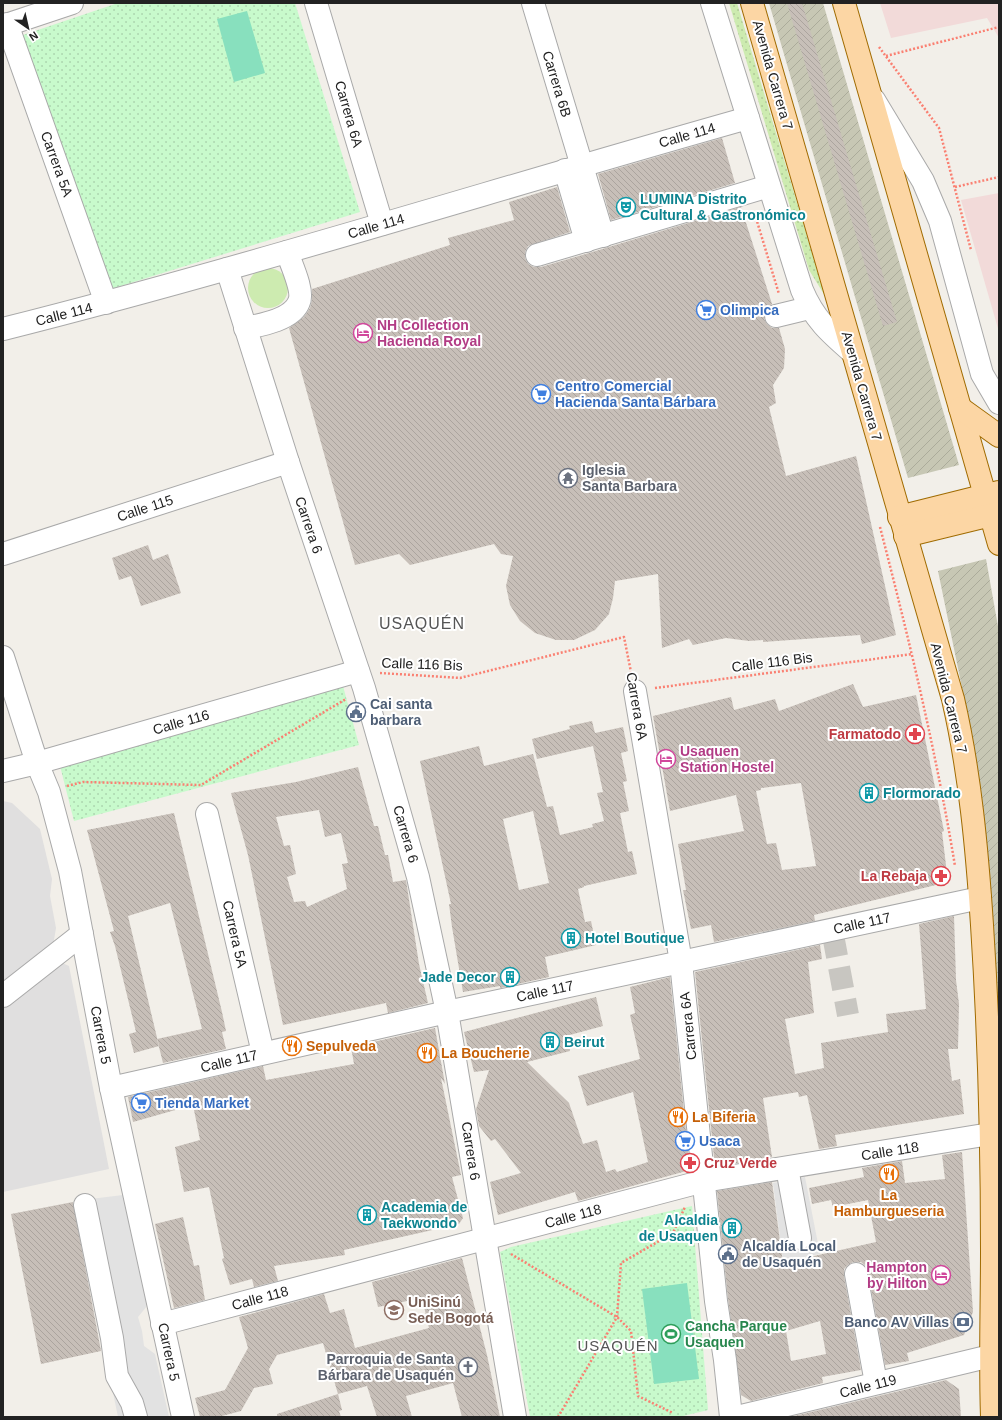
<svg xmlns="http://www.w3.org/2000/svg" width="1002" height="1420" font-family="Arial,sans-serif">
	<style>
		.residential { fill: #e0dfdf }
		.commercial { fill: #f2dad9 }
		.construction { fill: url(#construction-furrows) }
		.grass { fill: url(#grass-dots) }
		.park { fill: url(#park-dots) }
		.garden { fill: #cdebb0 }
		.pitch { fill: #88e0be }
		.parking { fill: #e2e2e2 }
		.building { fill: url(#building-back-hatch); fill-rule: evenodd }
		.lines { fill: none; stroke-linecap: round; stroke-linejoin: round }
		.minor-tunnel { stroke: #c8c6c1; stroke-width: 22; stroke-dasharray: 22 11; stroke-linecap: butt }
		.minor-casing { stroke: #a9a9a9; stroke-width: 24 }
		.major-casing { stroke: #a06b00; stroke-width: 24 }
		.path { stroke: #fa8072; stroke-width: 2.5; stroke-dasharray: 2 2; stroke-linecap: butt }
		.minor { stroke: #fff; stroke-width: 22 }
		.major { stroke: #fcd6a4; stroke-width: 22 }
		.labels { text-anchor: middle; stroke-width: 4; stroke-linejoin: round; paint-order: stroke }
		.street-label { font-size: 14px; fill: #222; stroke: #fff }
		.culture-label { font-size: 14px; font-weight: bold; fill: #0d838f; stroke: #fff; text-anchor: start }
		.shop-label { font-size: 14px; font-weight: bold; fill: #366cbe; stroke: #fff; text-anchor: start }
		.hotel-label { font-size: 14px; font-weight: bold; fill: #b23c85; stroke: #fff; text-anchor: start }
		.worship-label { font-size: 14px; font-weight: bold; fill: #5b616d; stroke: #fff; text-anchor: start }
		.service-label { font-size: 14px; font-weight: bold; fill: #4e5e75; stroke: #fff; text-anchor: start }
		.health-label { font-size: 14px; font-weight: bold; fill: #be3a42; stroke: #fff; text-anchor: end }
		.food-label { font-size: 14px; font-weight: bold; fill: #c56008; stroke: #fff; text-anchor: start }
		.education-label { font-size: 14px; font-weight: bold; fill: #785e54; stroke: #fff; text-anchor: start }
		.leisure-label { font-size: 14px; font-weight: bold; fill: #27864d; stroke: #fff; text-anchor: start }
		.neighbourhood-label { font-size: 15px; letter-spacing: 1px; fill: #555; stroke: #fff }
		.quarter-label { font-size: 16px; letter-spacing: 1px; fill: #555; stroke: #fff }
	</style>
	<defs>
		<pattern id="construction-furrows" width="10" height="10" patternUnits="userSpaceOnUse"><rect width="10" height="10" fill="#c7c7b4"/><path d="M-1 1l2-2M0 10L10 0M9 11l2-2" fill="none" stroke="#abab9a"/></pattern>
		<pattern id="grass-dots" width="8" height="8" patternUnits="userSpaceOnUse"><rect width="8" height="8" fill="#cdebb0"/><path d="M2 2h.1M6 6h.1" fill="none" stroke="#b0c997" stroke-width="1.8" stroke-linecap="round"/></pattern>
		<pattern id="park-dots" width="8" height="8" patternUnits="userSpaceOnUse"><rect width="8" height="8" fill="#c8facc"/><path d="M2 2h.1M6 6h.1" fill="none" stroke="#acd6af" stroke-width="1.8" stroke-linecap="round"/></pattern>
		<pattern id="building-back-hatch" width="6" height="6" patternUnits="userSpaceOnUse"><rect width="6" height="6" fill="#c7bfb8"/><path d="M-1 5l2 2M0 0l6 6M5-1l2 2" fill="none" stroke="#aba49e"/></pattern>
	</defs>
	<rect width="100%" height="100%" fill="#f2efe9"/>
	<!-- residential -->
	<polygon class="residential" points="3,801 12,803 40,829 52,879 50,896 56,928 51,958 69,966 109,1169 3,1192"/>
	<!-- commercial -->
	<g class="commercial">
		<polygon points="880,3 999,3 999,38 987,18 891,38"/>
		<polygon points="999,193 999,332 961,200"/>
	</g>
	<!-- construction -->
	<g class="construction">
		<polygon points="769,3 823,3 959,465 908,478"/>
		<polygon points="986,559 999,632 999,1170 981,800 974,746 938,571"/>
	</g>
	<!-- grass -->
	<polygon class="grass" points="729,3 737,3 825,296 809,270"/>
	<!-- park -->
	<g class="park">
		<polygon points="118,3 295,3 360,212 111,289 20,36"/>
		<polygon points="343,686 359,745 74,821 59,762"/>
		<polygon points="692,1206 708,1410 679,1417 530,1417 500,1252 511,1247"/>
	</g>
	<!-- garden -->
	<circle class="garden" cx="268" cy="288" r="20"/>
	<!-- pitch -->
	<g class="pitch">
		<polygon points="247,11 265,73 234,82 217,19"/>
		<polygon points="687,1283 699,1379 654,1384 642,1289"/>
	</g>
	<!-- parking -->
	<g class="parking">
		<polygon points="805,1177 820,1254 783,1261 773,1183"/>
		<polygon points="123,1195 147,1306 138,1317 142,1331 144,1346 155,1354 169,1417 118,1417 74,1201"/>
	</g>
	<!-- building -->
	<g class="building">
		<polygon points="787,3 802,3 897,322 883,326"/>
		<polygon points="722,138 735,183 611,220 598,174"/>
		<polygon points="557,187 570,232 528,246 525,252 525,258 528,264 534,267 541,267 589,253 741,207 772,304 764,312 764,319 767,324 772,328 779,328 785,349 784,368 773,385 776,403 769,407 786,476 856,456 896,635 862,644 860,635 763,642 763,640 749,641 726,638 693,645 689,639 662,648 658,574 615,581 613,598 609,614 595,630 574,640 556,640 535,633 520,621 510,605 506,586 513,556 501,554 494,544 410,565 399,554 355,565 289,328 304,317 310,308 312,300 312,289 450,245 448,238 514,220 509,202"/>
		<polygon points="148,545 153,560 168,554 181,593 141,606 131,576 119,580 112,558"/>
		<path d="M853,684l10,23 53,-12 28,136 -2,1 6,50 -134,33 1,6 -101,21 -3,-17 -20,4 -8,-39h3l-8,-46 66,-13 -8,-36 -66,16 -17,-95 78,-19 3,13 41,-11 4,12zM801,783l15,83 -34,4 -6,-27 -9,1 -11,-53 5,-1v-2z"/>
		<path d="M592,721l3,12 28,-6 5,24 -7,2 6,28 -4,1 6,29 -9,2 8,39 4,-1 5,23 -53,12v1l-6,2 7,33 6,-1 5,24 -51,12 4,20 -49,11v-2l-37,6 -11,-65 -3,-23h2l-31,-143 59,-15 5,20 49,-12 14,53 6,-1 7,29 33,-8 -1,-3 12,-3 -7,-28 6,-1 -10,-46 -56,13 -5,-20 38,-10 -1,-3zM533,811l16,72 -30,7 -16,-71z"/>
		<path d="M358,767l16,59h4l7,29h3l5,27 13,-2 13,84 9,39 -40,10 -2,-10 -103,22 -35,-170 -17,-62 65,-11zM319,810l6,27 16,-4 7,30 -6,1 5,25 -40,18 -2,-6 -11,1 -7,-25 9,-3 -6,-29 -6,1 -8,-29z"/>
		<polygon points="174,813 222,1012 226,1031 222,1032 226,1049 163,1063 157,1039 202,1029 170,903 128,916 159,1046 134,1053 129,1034 136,1032 115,946 110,932 114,931 87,830"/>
		<polygon points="954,916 956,980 959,1004 958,1049 948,1049 952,1081 960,1079 964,1114 835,1135 837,1146 819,1149 807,1095 799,1097 798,1092 763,1098 772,1157 715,1167 695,972 820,945 822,959 808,962 814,1013 785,1019 795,1074 824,1068 821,1043 888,1032 886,1014 926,1009 919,924"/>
		<polygon points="670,977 690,1170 578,1201 575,1192 498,1215 490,1182 521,1173 495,1139 491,1141 479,1126 476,1109 489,1070 474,1072 464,1032 596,997 603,1026 566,1036 570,1051 527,1062 569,1103 583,1144 597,1140 606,1172 615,1169 617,1172 648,1162 633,1092 587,1106 578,1076 640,1059 630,1015 635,1013 630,987"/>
		<polygon points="435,1028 445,1084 441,1078 461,1175 452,1177 463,1218 459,1224 344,1250 345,1255 274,1266 278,1281 254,1287 252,1279 230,1285 222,1259 224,1258 209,1187 184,1192 175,1147 200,1140 193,1105 133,1122 128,1097 263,1066 266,1080 354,1064 351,1047"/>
		<path d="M962,1152l11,160 -9,23 -57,18 2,8 -24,4 -17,-93 -2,-6 -5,-4h-8l-5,3 -4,4v7l17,94 -39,7 1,6 -72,18 -10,-6 -13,-96 -11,-108 55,-9 11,81 93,-21 -8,-42 -35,7 -2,-7 -19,4 -3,-16 55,-11 -2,-9 40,-7 3,22 40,-4 -3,-24zM820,1321l6,33 -35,7 -5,-30z"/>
		<polygon points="73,1202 101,1351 41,1364 11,1214"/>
		<polygon points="183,1217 194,1266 199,1265 205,1300 174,1308 155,1224"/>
		<polygon points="462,1258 487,1355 500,1417 462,1417 453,1383 406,1396 412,1417 377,1417 367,1386 338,1394 323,1343 277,1355 269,1369 273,1384 254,1388 241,1411 218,1417 200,1417 195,1398 225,1390 248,1348 239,1317 324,1294 330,1313 344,1309 355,1348 429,1328 422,1298 378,1307 372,1282"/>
		<polygon points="946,1380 959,1389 961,1417 790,1417"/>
		<polygon points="338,1394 342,1410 339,1411 341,1417 277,1417 277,1414"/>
	</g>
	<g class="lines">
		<!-- minor-tunnel -->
		<polyline class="minor-tunnel" points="833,935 848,1015"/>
		<defs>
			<g id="minor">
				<polyline points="316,3 382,224"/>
				<polyline points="533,3 603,236"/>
				<path d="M712,3l90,287c12,29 28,43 50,62"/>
				<polyline points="7,24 106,303"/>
				<polyline points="3,26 72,3"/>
				<polyline points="874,100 923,181 940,221 982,374 999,403"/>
				<polyline points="565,170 586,241"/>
				<polyline points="537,255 769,186"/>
				<polyline points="227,269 288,462 364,688 418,877 447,1012 515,1417"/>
				<polyline points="776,316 809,308"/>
				<path d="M245,328c16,-3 47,-8 54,-26 5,-11 -8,-38 -12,-50"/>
				<path d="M3,329c250,-63 496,-141 745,-211"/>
				<polyline points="3,554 288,462"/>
				<polyline points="3,657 37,763 49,792 70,871 111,1088 183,1417"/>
				<polyline points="635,691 681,962 716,1301 725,1360 731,1417"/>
				<polyline points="3,771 37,763 358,671"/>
				<polyline points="207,814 263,1053"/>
				<polyline points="3,996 82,934"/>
				<polyline points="111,1088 447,1012 980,898"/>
				<polyline points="787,1168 800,1238"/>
				<polyline points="85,1205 112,1338 117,1376 132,1403 136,1417"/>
				<polyline points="856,1274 876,1383"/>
				<polyline points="162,1324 704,1181 990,1134"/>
				<polyline points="737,1417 999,1354"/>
			</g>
			<g id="major">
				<path d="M752,3l201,696c17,74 24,150 29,226 7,108 10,217 10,326 0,55 -2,110 0,166"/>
				<polyline points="844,3 999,544"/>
				<polyline points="960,408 999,436"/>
				<polyline points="899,517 999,492"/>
				<polyline points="905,536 999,513"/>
			</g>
		</defs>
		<!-- minor casing -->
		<use href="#minor" class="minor-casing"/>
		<!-- major casing -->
		<use href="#major" class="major-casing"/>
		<!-- path -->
		<g class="path">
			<polyline points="879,47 939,128 971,250"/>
			<polyline points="886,56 999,27"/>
			<polyline points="955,187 999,177"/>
			<polyline points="756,218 779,294"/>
			<path d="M880,527c29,112 56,224 75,339"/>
			<polyline points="380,673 460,678 624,637 631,672"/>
			<polyline points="655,688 912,654"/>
			<polyline points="67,786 83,782 201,785 346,699"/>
			<polyline points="511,1254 617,1317 631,1331 638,1396 673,1413"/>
			<polyline points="558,1417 617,1317 621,1263 673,1233 685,1207"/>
		</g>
		<!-- minor -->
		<use href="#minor" class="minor"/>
		<!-- major -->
		<use href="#major" class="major"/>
	</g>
	<!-- icons -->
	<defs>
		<symbol id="theatre-ring" viewBox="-11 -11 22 22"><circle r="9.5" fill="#fff" stroke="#0f9aa8" stroke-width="1.5"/><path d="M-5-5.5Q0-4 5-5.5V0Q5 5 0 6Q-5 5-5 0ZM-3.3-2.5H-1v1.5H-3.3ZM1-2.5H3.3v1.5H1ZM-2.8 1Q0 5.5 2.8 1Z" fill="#0f9aa8"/></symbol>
		<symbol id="supermarket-ring" viewBox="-11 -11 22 22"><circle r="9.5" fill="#fff" stroke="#3f7fe0" stroke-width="1.5"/><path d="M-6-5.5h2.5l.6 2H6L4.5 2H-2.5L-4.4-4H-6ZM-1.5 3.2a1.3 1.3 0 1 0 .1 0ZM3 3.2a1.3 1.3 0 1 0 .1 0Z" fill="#3f7fe0"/></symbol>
		<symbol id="hotel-ring" viewBox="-11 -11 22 22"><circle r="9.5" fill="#fff" stroke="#d1479c" stroke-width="1.5"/><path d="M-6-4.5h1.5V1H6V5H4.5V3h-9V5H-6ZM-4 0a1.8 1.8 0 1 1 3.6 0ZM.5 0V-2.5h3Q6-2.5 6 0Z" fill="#d1479c"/></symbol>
		<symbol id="temple-ring" viewBox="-11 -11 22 22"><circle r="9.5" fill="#fff" stroke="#6b7280" stroke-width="1.5"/><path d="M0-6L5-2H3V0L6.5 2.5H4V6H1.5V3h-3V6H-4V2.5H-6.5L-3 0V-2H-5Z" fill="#6b7280"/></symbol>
		<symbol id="civic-ring" viewBox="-11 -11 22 22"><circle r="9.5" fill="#fff" stroke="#5c6f8a" stroke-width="1.5"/><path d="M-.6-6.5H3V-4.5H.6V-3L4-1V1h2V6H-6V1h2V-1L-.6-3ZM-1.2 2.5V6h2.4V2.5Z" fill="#5c6f8a"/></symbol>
		<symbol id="pharmacy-ring" viewBox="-11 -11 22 22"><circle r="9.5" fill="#fff" stroke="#e0444e" stroke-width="1.5"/><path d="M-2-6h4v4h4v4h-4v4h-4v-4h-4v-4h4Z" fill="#e0444e"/></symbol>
		<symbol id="building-ring" viewBox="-11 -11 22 22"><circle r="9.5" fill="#fff" stroke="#0f9aa8" stroke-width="1.5"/><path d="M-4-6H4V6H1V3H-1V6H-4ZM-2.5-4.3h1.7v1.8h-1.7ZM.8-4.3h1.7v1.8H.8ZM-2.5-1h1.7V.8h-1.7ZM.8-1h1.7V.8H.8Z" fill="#0f9aa8"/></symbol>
		<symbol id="restaurant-ring" viewBox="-11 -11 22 22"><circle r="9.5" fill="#fff" stroke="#e8710a" stroke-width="1.5"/><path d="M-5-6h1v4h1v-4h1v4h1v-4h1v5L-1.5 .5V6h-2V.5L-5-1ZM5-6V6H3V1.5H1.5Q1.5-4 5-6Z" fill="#e8710a"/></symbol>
		<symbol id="university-ring" viewBox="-11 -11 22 22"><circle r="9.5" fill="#fff" stroke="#8d6e63" stroke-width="1.5"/><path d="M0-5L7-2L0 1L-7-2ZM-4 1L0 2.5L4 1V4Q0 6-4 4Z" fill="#8d6e63"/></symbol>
		<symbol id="bank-ring" viewBox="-11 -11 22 22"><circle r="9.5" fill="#fff" stroke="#5c6f8a" stroke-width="1.5"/><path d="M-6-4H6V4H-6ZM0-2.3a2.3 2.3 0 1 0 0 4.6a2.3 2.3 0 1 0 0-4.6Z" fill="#5c6f8a"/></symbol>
		<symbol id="stadium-ring" viewBox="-11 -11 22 22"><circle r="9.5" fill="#fff" stroke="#2e9e5b" stroke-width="1.5"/><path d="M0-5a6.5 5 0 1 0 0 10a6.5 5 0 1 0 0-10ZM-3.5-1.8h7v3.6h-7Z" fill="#2e9e5b"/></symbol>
		<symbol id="church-ring" viewBox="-11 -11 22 22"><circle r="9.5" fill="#fff" stroke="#6b7280" stroke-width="1.5"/><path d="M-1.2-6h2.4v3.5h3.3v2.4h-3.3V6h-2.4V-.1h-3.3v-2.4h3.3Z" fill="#6b7280"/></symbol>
	</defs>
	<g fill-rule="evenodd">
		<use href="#theatre-ring" x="615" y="196" width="22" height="22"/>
		<use href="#supermarket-ring" x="695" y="299" width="22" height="22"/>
		<use href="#hotel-ring" x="352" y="322" width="22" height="22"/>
		<use href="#supermarket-ring" x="530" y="383" width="22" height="22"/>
		<use href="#temple-ring" x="557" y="467" width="22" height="22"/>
		<use href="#civic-ring" x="345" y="701" width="22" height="22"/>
		<use href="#pharmacy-ring" x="904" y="723" width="22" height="22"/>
		<use href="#hotel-ring" x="655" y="748" width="22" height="22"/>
		<use href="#building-ring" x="858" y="782" width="22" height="22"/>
		<use href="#pharmacy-ring" x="930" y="865" width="22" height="22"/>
		<use href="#building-ring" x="560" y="927" width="22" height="22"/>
		<use href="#building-ring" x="499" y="966" width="22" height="22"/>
		<use href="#building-ring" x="539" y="1031" width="22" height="22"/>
		<use href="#restaurant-ring" x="281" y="1035" width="22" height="22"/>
		<use href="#restaurant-ring" x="416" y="1042" width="22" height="22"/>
		<use href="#supermarket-ring" x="130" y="1092" width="22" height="22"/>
		<use href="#restaurant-ring" x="667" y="1106" width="22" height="22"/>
		<use href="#supermarket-ring" x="674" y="1130" width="22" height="22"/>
		<use href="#pharmacy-ring" x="679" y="1152" width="22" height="22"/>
		<use href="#restaurant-ring" x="878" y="1163" width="22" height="22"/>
		<use href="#building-ring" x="356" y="1204" width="22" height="22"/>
		<use href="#building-ring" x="721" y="1217" width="22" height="22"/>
		<use href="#civic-ring" x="717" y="1243" width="22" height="22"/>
		<use href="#hotel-ring" x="930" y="1264" width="22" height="22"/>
		<use href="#university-ring" x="383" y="1299" width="22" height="22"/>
		<use href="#bank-ring" x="952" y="1311" width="22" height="22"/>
		<use href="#stadium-ring" x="660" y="1323" width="22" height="22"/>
		<use href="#church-ring" x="457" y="1356" width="22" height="22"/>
	</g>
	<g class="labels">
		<!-- street labels -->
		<g class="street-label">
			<text transform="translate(773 75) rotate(74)" y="5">Avenida Carrera 7</text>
			<text transform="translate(557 84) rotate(73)" y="5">Carrera 6B</text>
			<text transform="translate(349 114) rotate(74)" y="5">Carrera 6A</text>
			<text transform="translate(687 135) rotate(-16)" y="5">Calle 114</text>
			<text transform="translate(57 164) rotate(70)" y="5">Carrera 5A</text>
			<text transform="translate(376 226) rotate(-16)" y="5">Calle 114</text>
			<text transform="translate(64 314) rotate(-14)" y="5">Calle 114</text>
			<text transform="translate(862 386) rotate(74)" y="5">Avenida Carrera 7</text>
			<text transform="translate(145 508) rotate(-18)" y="5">Calle 115</text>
			<text transform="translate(309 525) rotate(71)" y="5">Carrera 6</text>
			<text transform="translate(772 662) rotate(-7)" y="5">Calle 116 Bis</text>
			<text transform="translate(422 664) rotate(2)" y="5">Calle 116 Bis</text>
			<text transform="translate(949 698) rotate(76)" y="5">Avenida Carrera 7</text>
			<text transform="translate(637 706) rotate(80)" y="5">Carrera 6A</text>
			<text transform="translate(181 722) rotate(-16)" y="5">Calle 116</text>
			<text transform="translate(406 834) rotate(74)" y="5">Carrera 6</text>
			<text transform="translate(862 923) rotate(-12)" y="5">Calle 117</text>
			<text transform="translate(235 934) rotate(77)" y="5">Carrera 5A</text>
			<text transform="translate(545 991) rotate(-12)" y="5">Calle 117</text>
			<text transform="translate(688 1026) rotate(-96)" y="5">Carrera 6A</text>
			<text transform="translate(101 1035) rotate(79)" y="5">Carrera 5</text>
			<text transform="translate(229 1061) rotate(-13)" y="5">Calle 117</text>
			<text transform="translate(471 1151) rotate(81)" y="5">Carrera 6</text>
			<text transform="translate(890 1151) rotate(-9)" y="5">Calle 118</text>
			<text transform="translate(573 1216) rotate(-15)" y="5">Calle 118</text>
			<text transform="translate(260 1298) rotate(-15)" y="5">Calle 118</text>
			<text transform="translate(169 1352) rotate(78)" y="5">Carrera 5</text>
			<text transform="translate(868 1386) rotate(-14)" y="5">Calle 119</text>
		</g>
		<!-- culture labels -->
		<g class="culture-label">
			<text x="640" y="204">LUMINA Distrito<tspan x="640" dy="16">Cultural &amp; Gastronómico</tspan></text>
			<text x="883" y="798">Flormorado</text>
			<text x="585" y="943">Hotel Boutique</text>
			<text x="496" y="982" text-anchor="end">Jade Decor</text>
			<text x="564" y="1047">Beirut</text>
			<text x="381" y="1212">Academia de<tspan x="381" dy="16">Taekwondo</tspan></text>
			<text x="718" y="1225" text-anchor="end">Alcaldia<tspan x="718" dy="16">de Usaquen</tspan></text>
		</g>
		<!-- shop labels -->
		<g class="shop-label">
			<text x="720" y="315">Olimpica</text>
			<text x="555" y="391">Centro Comercial<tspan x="555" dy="16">Hacienda Santa Bárbara</tspan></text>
			<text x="155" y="1108">Tienda Market</text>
			<text x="699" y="1146">Usaca</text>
		</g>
		<!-- hotel labels -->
		<g class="hotel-label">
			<text x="377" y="330">NH Collection<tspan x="377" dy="16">Hacienda Royal</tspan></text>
			<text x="680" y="756">Usaquen<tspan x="680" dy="16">Station Hostel</tspan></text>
			<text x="927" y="1272" text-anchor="end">Hampton<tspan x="927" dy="16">by Hilton</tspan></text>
		</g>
		<!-- worship labels -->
		<g class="worship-label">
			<text x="582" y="475">Iglesia<tspan x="582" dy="16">Santa Barbara</tspan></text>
			<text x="454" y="1364" text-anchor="end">Parroquia de Santa<tspan x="454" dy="16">Bárbara de Usaquén</tspan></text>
		</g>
		<!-- service labels -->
		<g class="service-label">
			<text x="370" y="709">Cai santa<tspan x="370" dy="16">barbara</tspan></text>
			<text x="742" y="1251">Alcaldía Local<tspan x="742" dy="16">de Usaquén</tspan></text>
			<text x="949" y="1327" text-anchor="end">Banco AV Villas</text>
		</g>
		<!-- health labels -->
		<g class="health-label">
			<text x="901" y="739">Farmatodo</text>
			<text x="927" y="881">La Rebaja</text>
			<text x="704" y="1168" text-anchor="start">Cruz Verde</text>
		</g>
		<!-- food labels -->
		<g class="food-label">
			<text x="306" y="1051">Sepulveda</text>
			<text x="441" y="1058">La Boucherie</text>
			<text x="692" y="1122">La Biferia</text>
			<text x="889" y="1200" text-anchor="middle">La<tspan x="889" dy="16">Hamburgueseria</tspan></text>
		</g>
		<!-- education labels -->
		<g class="education-label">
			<text x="408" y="1307">UniSinú<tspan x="408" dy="16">Sede Bogotá</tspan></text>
		</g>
		<!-- leisure labels -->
		<g class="leisure-label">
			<text x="685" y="1331">Cancha Parque<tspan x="685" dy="16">Usaquen</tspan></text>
		</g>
		<!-- neighbourhood labels -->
		<g class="neighbourhood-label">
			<text x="618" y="1351">USAQUÉN</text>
		</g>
		<!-- quarter labels -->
		<g class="quarter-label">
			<text x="422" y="629">USAQUÉN</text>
		</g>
	</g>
	<!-- border -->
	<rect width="1002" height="1420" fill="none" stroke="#222222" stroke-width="8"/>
	<!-- north arrow -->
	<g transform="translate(28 28) rotate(146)" stroke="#ffffff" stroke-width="3" paint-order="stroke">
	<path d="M0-3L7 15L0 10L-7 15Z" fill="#222222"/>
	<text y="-6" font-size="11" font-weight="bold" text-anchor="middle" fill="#222222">N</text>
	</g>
</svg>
